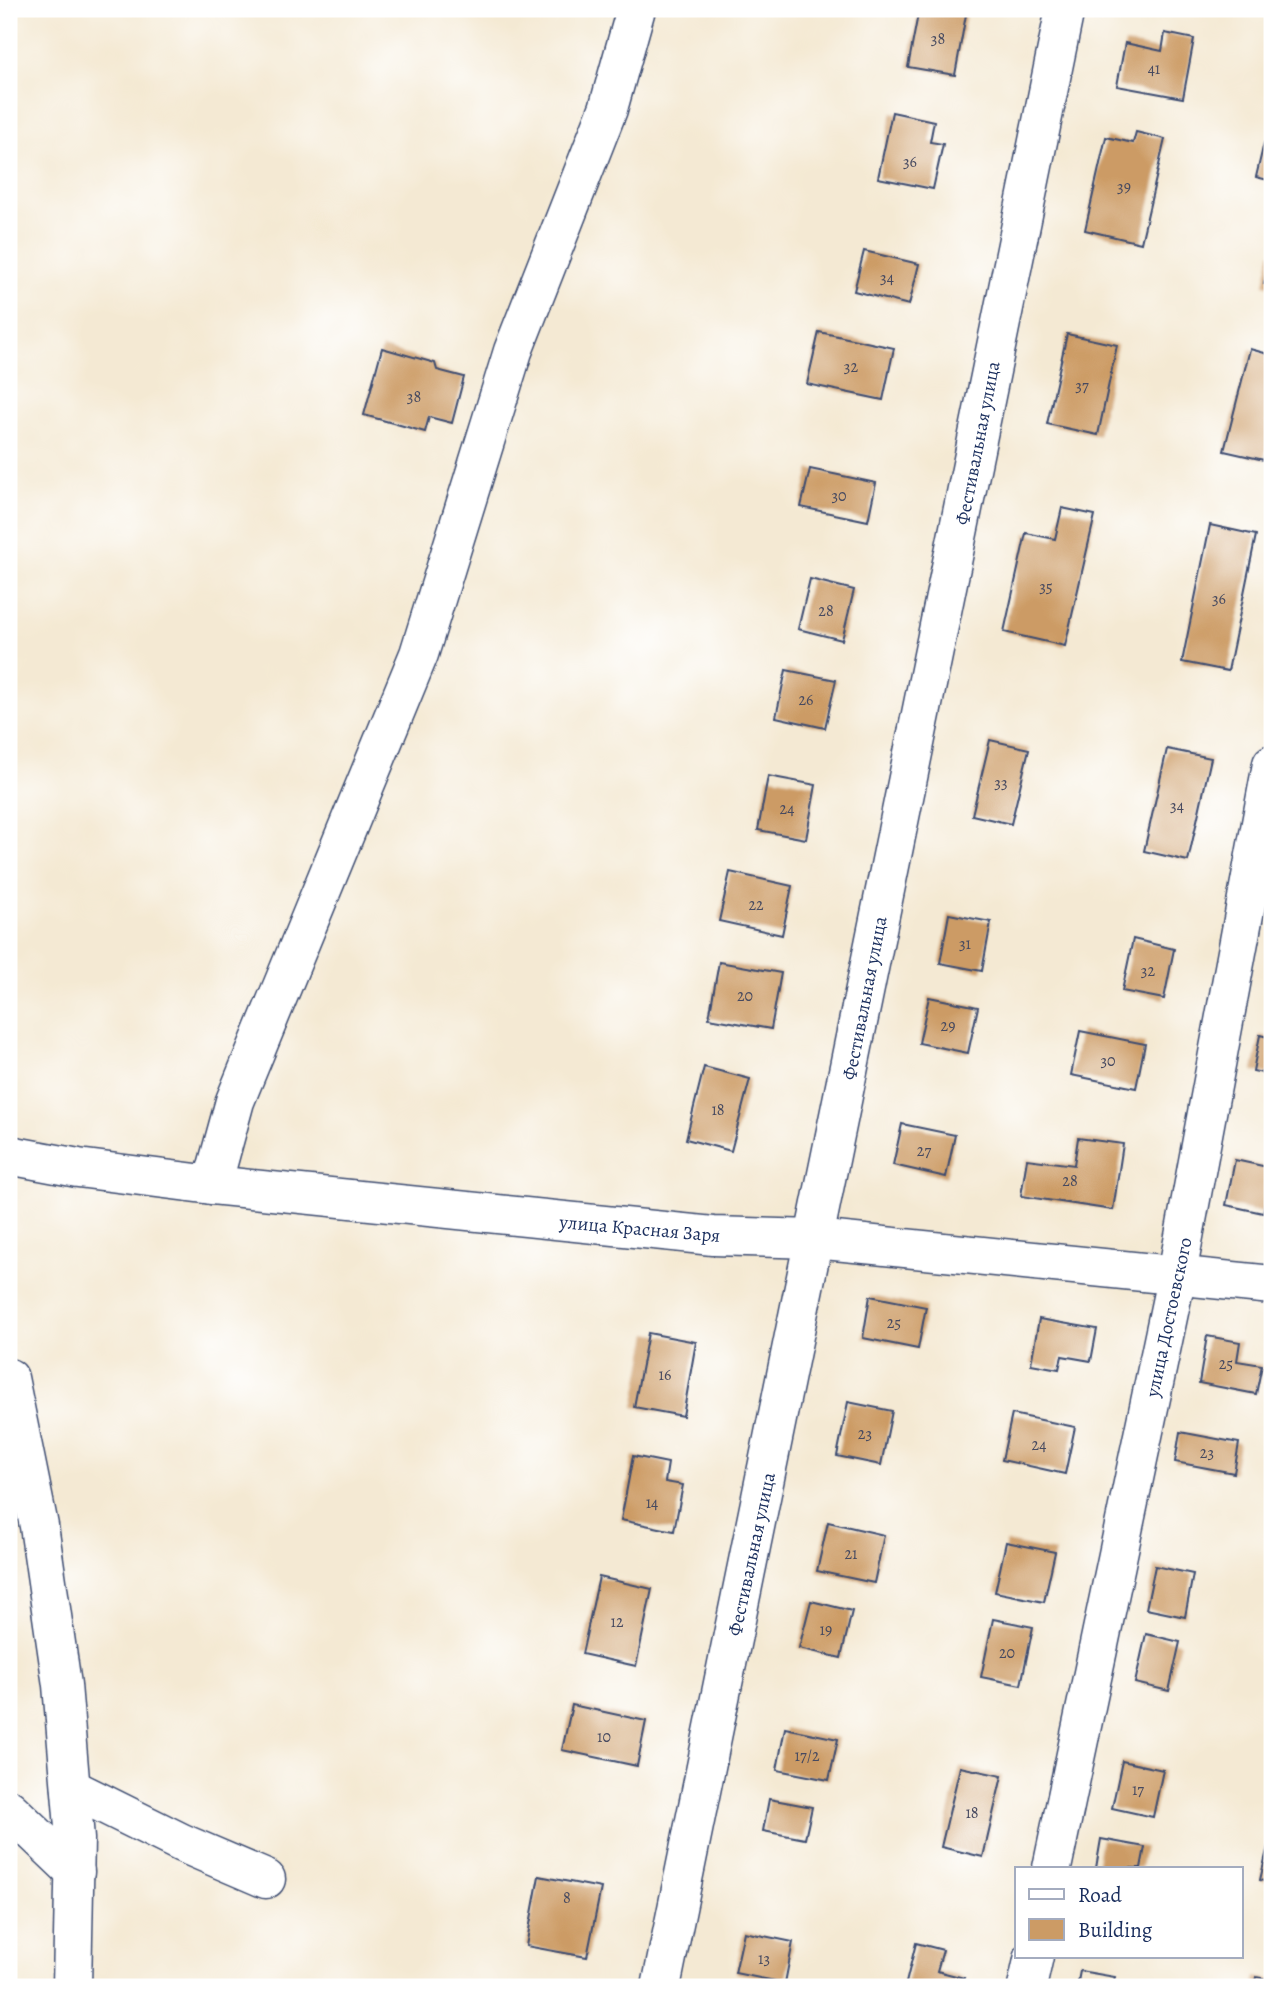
<svg xmlns="http://www.w3.org/2000/svg" width="1281" height="1996" font-family="Alegreya,serif">
	<style>
		.building { fill: #cc9b65 }
		.lines { fill: none; stroke-linecap: round; stroke-linejoin: round }
		.minor-casing { stroke: #3c4b70; stroke-width: 41 }
		.minor { stroke: #fff; stroke-width: 38 }
		.labels { text-anchor: middle; stroke-width: 5; stroke-linejoin: round; paint-order: stroke }
		.number-label { font-size: 16px; fill: #474a60 }
		.street-label { font-size: 19px; fill: #1b2f5e; stroke: #fff }
	</style>
	<rect width="100%" height="100%" fill="#fff"/>
	<filter id="ink" filterUnits="userSpaceOnUse"><feTurbulence type="fractalNoise" baseFrequency=".0143" numOctaves="2"/><feDisplacementMap in="SourceGraphic" scale="14" xChannelSelector="R" yChannelSelector="G"/><feConvolveMatrix kernelMatrix="1 2 1 2 8 2 1 2 1" color-interpolation-filters="sRGB"/></filter>
	<filter id="wash" filterUnits="userSpaceOnUse"><feTurbulence type="fractalNoise" baseFrequency=".00686" numOctaves="4" result="noise"/><feDisplacementMap in="SourceGraphic" scale="28" xChannelSelector="R" yChannelSelector="G"/><feGaussianBlur stdDeviation="1.57" result="paint"/><feColorMatrix in="noise" values="0 0 0 0 0 0 0 0 0 0 0 0 0 0 0 0 0 1.4 0 .05"/><feComposite in="paint" operator="in"/></filter>
	<g filter="url(#wash)">
		<rect width="100%" height="100%" fill="#f4e9d3"/>
		<g id="blocks">
			<!-- building -->
			<g class="building">
				<polygon points="919,9 967,9 955,75 908,67"/>
				<polygon points="1165,33 1194,39 1183,98 1117,86 1125,43 1162,51"/>
				<polygon points="892,112 934,121 930,142 943,144 933,189 878,178"/>
				<polygon points="1136,132 1165,139 1141,243 1085,230 1106,137 1133,143"/>
				<polygon points="1264,143 1272,145 1272,181 1256,177"/>
				<polygon points="864,251 919,264 909,305 854,291"/>
				<polygon points="1271,252 1272,252 1272,286 1264,284"/>
				<polygon points="819,332 894,348 883,400 807,384"/>
				<polygon points="1067,334 1117,345 1098,435 1047,424"/>
				<polygon points="382,348 435,363 437,370 464,377 452,423 429,417 425,432 364,415"/>
				<polygon points="1250,349 1272,355 1272,425 1264,460 1224,451"/>
				<polygon points="810,469 876,483 868,521 801,507"/>
				<polygon points="1062,508 1095,515 1065,646 1004,632 1026,533 1055,539"/>
				<polygon points="1210,525 1256,535 1228,671 1182,662"/>
				<polygon points="810,579 854,590 842,640 798,629"/>
				<polygon points="786,670 836,680 825,728 776,717"/>
				<polygon points="990,740 1029,749 1011,824 972,815"/>
				<polygon points="1167,749 1211,758 1188,861 1144,851"/>
				<polygon points="768,776 816,785 806,839 758,830"/>
				<polygon points="730,872 792,886 782,935 719,921"/>
				<polygon points="949,914 991,922 982,971 940,963"/>
				<polygon points="1133,939 1174,949 1164,999 1122,991"/>
				<polygon points="719,962 781,973 771,1029 709,1018"/>
				<polygon points="929,997 978,1007 968,1053 919,1043"/>
				<polygon points="1080,1031 1145,1044 1136,1088 1071,1075"/>
				<polygon points="1260,1035 1272,1038 1272,1075 1253,1071"/>
				<polygon points="704,1067 750,1079 731,1151 686,1139"/>
				<polygon points="902,1124 955,1135 946,1177 893,1165"/>
				<polygon points="1078,1138 1123,1144 1113,1210 1021,1196 1027,1159 1074,1165"/>
				<polygon points="1235,1160 1272,1168 1263,1213 1226,1205"/>
				<polygon points="870,1296 926,1307 918,1349 863,1338"/>
				<polygon points="1039,1319 1097,1329 1091,1361 1062,1356 1059,1369 1031,1364"/>
				<polygon points="648,1333 696,1342 683,1416 634,1407"/>
				<polygon points="1207,1336 1240,1342 1237,1361 1262,1365 1256,1394 1199,1383"/>
				<polygon points="848,1402 892,1411 881,1465 837,1456"/>
				<polygon points="1012,1414 1075,1427 1065,1474 1002,1460"/>
				<polygon points="1180,1432 1239,1443 1234,1473 1175,1462"/>
				<polygon points="633,1456 668,1463 665,1482 683,1485 674,1531 621,1520"/>
				<polygon points="828,1522 884,1535 874,1583 817,1571"/>
				<polygon points="1006,1542 1055,1552 1044,1602 995,1592"/>
				<polygon points="1155,1566 1193,1574 1185,1617 1146,1609"/>
				<polygon points="599,1577 652,1589 636,1666 582,1654"/>
				<polygon points="811,1601 852,1611 841,1658 799,1648"/>
				<polygon points="993,1619 1033,1627 1021,1685 981,1677"/>
				<polygon points="1146,1634 1180,1642 1169,1691 1135,1683"/>
				<polygon points="572,1705 646,1721 637,1766 562,1750"/>
				<polygon points="785,1728 838,1739 829,1780 777,1770"/>
				<polygon points="1122,1761 1163,1770 1153,1817 1112,1808"/>
				<polygon points="960,1767 1002,1776 983,1857 941,1847"/>
				<polygon points="769,1799 812,1807 805,1839 763,1831"/>
				<polygon points="1101,1839 1145,1847 1141,1868 1096,1868"/>
				<polygon points="1268,1846 1272,1847 1272,1883 1260,1880"/>
				<polygon points="539,1876 601,1888 587,1957 526,1946"/>
				<polygon points="744,1932 793,1942 785,1983 735,1973"/>
				<polygon points="916,1943 943,1950 937,1971 964,1978 961,1987 905,1987"/>
				<polygon points="1080,1971 1115,1977 1113,1987 1077,1987"/>
				<polygon points="1256,1977 1272,1980 1272,1987 1254,1987"/>
			</g>
		</g>
	</g>
	<g filter="url(#ink)">
		<use href="#blocks" fill-opacity="0" stroke="#3c4b70" stroke-width="2"/>
		<g class="lines">
			<defs>
				<g id="minor">
					<polyline points="9,1155 78,1168 212,1185 713,1236 815,1239 1272,1285"/>
					<polyline points="212,1185 235,1101 419,654 513,351 608,109 636,9"/>
					<polyline points="9,1378 39,1526 62,1685 75,1839 72,1987"/>
					<polyline points="71,1788 182,1843 266,1879"/>
					<polyline points="9,1809 75,1872"/>
					<polyline points="1052,1868 1177,1274 1272,764"/>
					<polyline points="661,1987 1065,9"/>
					<polyline points="1027,1987 1034,1956"/>
				</g>
			</defs>
			<!-- minor casing -->
			<use href="#minor" class="minor-casing"/>
			<!-- minor -->
			<use href="#minor" class="minor"/>
		</g>
	</g>
	<g class="labels">
		<!-- number labels -->
		<g class="number-label">
			<text x="938" y="44">38</text>
			<text x="1154" y="74">41</text>
			<text x="910" y="167">36</text>
			<text x="1124" y="192">39</text>
			<text x="887" y="283">34</text>
			<text x="851" y="372">32</text>
			<text x="1082" y="391">37</text>
			<text x="414" y="402">38</text>
			<text x="839" y="501">30</text>
			<text x="1046" y="592">35</text>
			<text x="1219" y="604">36</text>
			<text x="826" y="616">28</text>
			<text x="806" y="705">26</text>
			<text x="1001" y="788">33</text>
			<text x="1177" y="811">34</text>
			<text x="787" y="814">24</text>
			<text x="756" y="910">22</text>
			<text x="965" y="949">31</text>
			<text x="1148" y="976">32</text>
			<text x="745" y="1001">20</text>
			<text x="948" y="1031">29</text>
			<text x="1108" y="1066">30</text>
			<text x="718" y="1115">18</text>
			<text x="924" y="1156">27</text>
			<text x="1070" y="1186">28</text>
			<text x="894" y="1328">25</text>
			<text x="1226" y="1369">25</text>
			<text x="665" y="1380">16</text>
			<text x="865" y="1439">23</text>
			<text x="1039" y="1450">24</text>
			<text x="1207" y="1458">23</text>
			<text x="652" y="1508">14</text>
			<text x="851" y="1559">21</text>
			<text x="617" y="1627">12</text>
			<text x="826" y="1635">19</text>
			<text x="1007" y="1658">20</text>
			<text x="604" y="1742">10</text>
			<text x="807" y="1761">17/2</text>
			<text x="1138" y="1795">17</text>
			<text x="972" y="1818">18</text>
			<text x="567" y="1903">8</text>
			<text x="764" y="1964">13</text>
		</g>
		<!-- street labels -->
		<g class="street-label">
			<text transform="translate(977 443) rotate(-79)" y="7">Фестивальная улица</text>
			<text transform="translate(864 998) rotate(-79)" y="7">Фестивальная улица</text>
			<text transform="translate(640 1228) rotate(5)" y="7">улица Красная Заря</text>
			<text transform="translate(1168 1317) rotate(-78)" y="7">улица Достоевского</text>
			<text transform="translate(751 1554) rotate(-78)" y="7">Фестивальная улица</text>
		</g>
	</g>
	<!-- margin -->
	<rect width="1281" height="1996" fill="none" stroke="#fff" stroke-width="35"/>
	<!-- legend -->
	<rect x="1015" y="1867" width="228" height="91" fill="#ffffff" stroke="#a4acbf" stroke-width="2"/>
	<rect x="1029" y="1889" width="35" height="10" fill="#ffffff" stroke="#a4acbf" stroke-width="2"/>
	<text x="1078" y="1902" font-size="21" fill="#1b2f5e">Road</text>
	<rect x="1029" y="1919" width="35" height="21" fill="#cc9b65" stroke="#a4acbf" stroke-width="2"/>
	<text x="1078" y="1937" font-size="21" fill="#1b2f5e">Building</text>
</svg>
